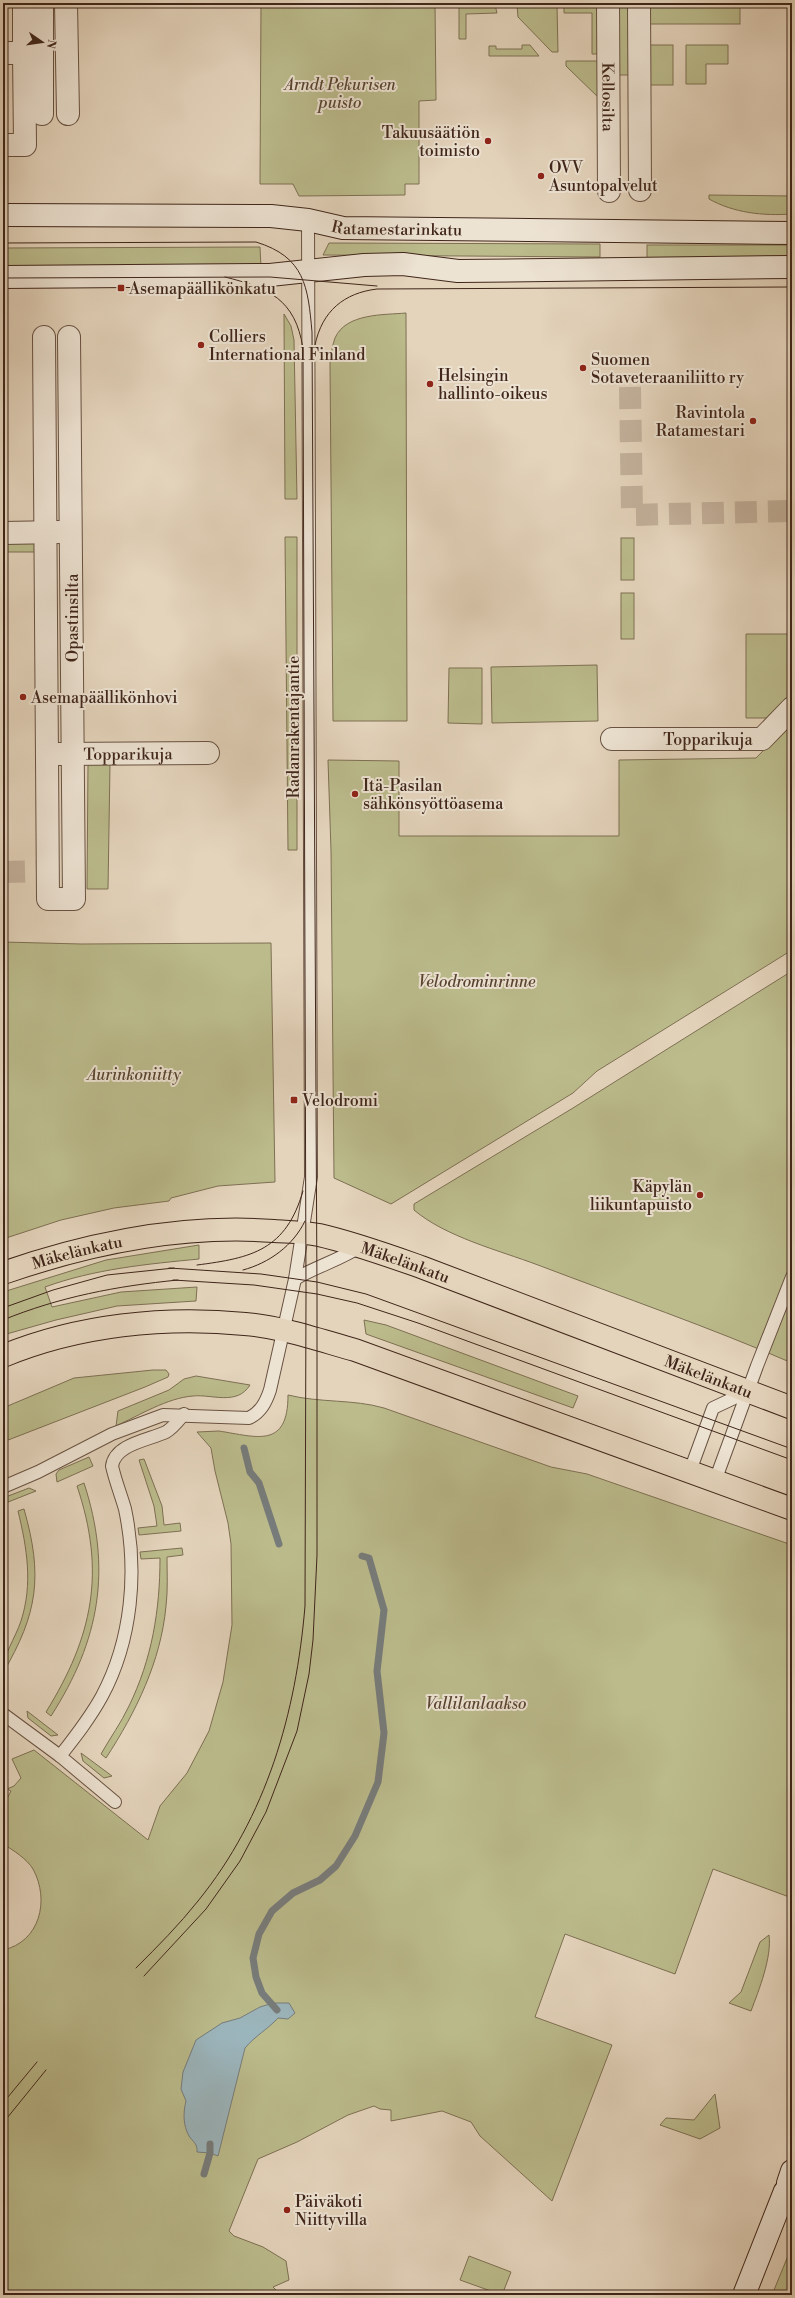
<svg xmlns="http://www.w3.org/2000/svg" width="795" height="2298" font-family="'Libre Bodoni',serif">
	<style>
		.green { fill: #bbbb8c; stroke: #7e7053 }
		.water { fill: #9bb5bc; stroke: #777c7b }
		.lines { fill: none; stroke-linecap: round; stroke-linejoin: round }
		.stream { stroke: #777c7b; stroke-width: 7 }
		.street-tunnel { stroke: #c3b19c; stroke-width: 22; stroke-dasharray: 22 11; stroke-linecap: butt }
		.lane-casing { stroke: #695242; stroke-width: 14 }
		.street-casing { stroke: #695242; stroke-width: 24 }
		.secondary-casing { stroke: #40261a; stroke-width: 24 }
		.primary-casing { stroke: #40261a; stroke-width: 24 }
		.lane { stroke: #ede3d3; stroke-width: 12 }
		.street { stroke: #ede3d3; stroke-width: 22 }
		.secondary { stroke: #ede3d3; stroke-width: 22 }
		.primary { stroke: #e4d4bc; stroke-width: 22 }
		.tram { stroke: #40261a; stroke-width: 1 }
		.poi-dot { fill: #8f2418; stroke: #ede3d3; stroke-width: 1.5 }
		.labels { text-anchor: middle; stroke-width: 4; stroke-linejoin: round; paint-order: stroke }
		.park-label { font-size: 16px; font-style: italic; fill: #594431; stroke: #ede3d3 }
		.street-label { font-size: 16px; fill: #40261a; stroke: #ede3d3 }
		.poi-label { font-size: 16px; fill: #40261a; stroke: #ede3d3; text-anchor: start }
	</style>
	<rect width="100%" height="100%" fill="#e4d4bc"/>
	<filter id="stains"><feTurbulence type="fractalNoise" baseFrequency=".005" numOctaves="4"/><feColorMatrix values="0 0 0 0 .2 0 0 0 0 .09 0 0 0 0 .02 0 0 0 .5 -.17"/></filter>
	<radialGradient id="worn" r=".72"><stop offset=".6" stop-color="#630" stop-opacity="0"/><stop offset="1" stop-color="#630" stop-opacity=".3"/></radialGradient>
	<!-- green -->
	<g class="green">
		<polygon points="261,3 435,3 436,100 419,101 419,184 405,184 405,195 299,196 293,184 260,184"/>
		<rect x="645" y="4" width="95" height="20"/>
		<polygon points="495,5 497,13 466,14 466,39 459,39 459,6"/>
		<polygon points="517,5 557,5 558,52 552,52 518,17"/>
		<polygon points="564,5 606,5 606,54 592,54 592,13 564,13"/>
		<polygon points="617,6 631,6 632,75 618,75"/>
		<polygon points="522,45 530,45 539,56 489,56 489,46 496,46 496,49 522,49"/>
		<rect x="646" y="45" width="27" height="40"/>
		<polygon points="686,45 728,45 728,64 706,64 706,84 686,84"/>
		<polygon points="566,61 606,61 600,99 566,66"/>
		<path d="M709,195l83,1v18c-29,2 -58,-1 -83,-15z"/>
		<polygon points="329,243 600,244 600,257 323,255"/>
		<rect x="647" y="245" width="145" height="13"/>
		<polygon points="260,247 261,267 3,269 3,248"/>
		<path d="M406,313l1,408h-74l-3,-358c1,-8 2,-17 5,-25 11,-25 49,-23 71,-25z"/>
		<polygon points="284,314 291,326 294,340 297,499 285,499"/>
		<polygon points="285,537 297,537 297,850 288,850"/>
		<rect x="621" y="538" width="13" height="42"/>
		<rect x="3" y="539" width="37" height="13"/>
		<rect x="621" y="593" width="13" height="46"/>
		<polygon points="746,634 792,634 792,702 767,718 746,718"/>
		<polygon points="597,665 598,721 492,723 491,667"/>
		<polygon points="449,668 482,668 482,724 448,723"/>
		<polygon points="792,721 792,950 597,1071 573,1093 391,1204 334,1178 331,851 328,760 399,761 399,836 619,836 619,760 756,758"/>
		<polygon points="88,764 110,764 108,889 87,889"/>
		<polygon points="3,942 81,944 271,943 275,1182 218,1186 171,1198 169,1201 114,1208 61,1220 3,1239"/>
		<path d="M792,971v392c-83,-36 -170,-66 -254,-98 -40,-15 -92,-28 -124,-55v-6l159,-96z"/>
		<path d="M199,1245v14c-51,5 -105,10 -154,28l7,20 69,-15 76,-5 -1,14 -79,5 -61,14 -53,15v-43l103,-32z"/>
		<polygon points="364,1320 386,1325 578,1396 573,1408 366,1334"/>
		<polygon points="153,1370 166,1370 169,1374 168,1377 145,1387 3,1442 3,1408 74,1378"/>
		<path d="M196,1376l54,9c-13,21 -38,9 -57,11 -26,2 -53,19 -77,30l2,-15 51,-21 15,-11z"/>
		<path d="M288,1395c32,8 65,4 96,13l167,59 36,7 205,71v353l-79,-29 -38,105 -110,-40 -30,83 77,28 -60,156 -72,-65 -9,-14 -29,-11 -51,10v-11l-11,-1 -6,-3 -26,9 -51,27 -39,17 -29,72 5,5 29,11 23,14 3,19 -16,7 8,8h-278v-345c37,-8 47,-50 30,-81 -6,-10 -20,-19 -30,-25v-38l8,-15 -4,-2 7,-3 7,-8 -9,-19 22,-9 114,90 12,-34 27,-33 22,-42 14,-49 9,-57 -1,-81 -3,-21 -13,-52 -4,-23 -14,-16c7,0 15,-1 22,-1 38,6 69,18 69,-36z"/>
		<polygon points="89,1457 93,1466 57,1482 56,1474 59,1470"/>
		<polygon points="144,1459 162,1506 164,1525 180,1523 181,1531 139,1535 138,1528 157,1526 154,1506 139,1460"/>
		<path d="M84,1483c28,86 16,157 -33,233l-5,-4c47,-76 60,-140 31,-226z"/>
		<polygon points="29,1488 36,1491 3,1504 3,1498"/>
		<path d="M24,1509c19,67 14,104 -21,164 0,-19 12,-34 18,-52 12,-37 6,-73 -3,-110z"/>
		<path d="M182,1548l1,7 -16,2c0,16 1,33 -1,49 -5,55 -30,106 -60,152l-5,-4c9,-16 20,-31 28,-48 23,-47 31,-96 31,-148l-19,1 -1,-7z"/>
		<polygon points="27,1711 58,1735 51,1736 28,1718"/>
		<polygon points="81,1753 112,1776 104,1778 83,1761"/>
		<path d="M769,1935c3,22 -10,55 -18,76l-22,-8 12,-11 19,-50z"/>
		<polygon points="715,2094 720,2128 700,2139 660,2125 666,2118 694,2120"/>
		<polygon points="792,2246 792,2295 772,2295"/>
		<polygon points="469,2256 511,2272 502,2295 460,2280"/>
	</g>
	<!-- water -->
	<path class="water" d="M273,2003h16l6,10 -7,6 -10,-1c-10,11 -23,18 -33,30l-27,108 -8,-3 -13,-1c1,-8 -4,-10 -8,-16 -6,-11 -6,-23 -3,-35l-5,-12 2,-17 13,-32 26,-17 18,-5 20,-11z"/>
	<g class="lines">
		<!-- stream -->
		<g class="stream">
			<polyline points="244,1448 250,1472 259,1483 279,1544"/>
			<polyline points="277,2010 262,1993 256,1977 253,1958 259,1934 272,1911 293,1893 320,1880 336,1866 355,1836 378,1782 384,1733 377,1671 384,1610 369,1558 362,1556"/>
			<polyline points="204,2174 210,2153 210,2144"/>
		</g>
		<!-- street-tunnel -->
		<g class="street-tunnel">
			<polyline points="630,387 632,515 792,511"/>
			<polyline points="3,872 41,871"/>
		</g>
		<defs>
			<g id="lane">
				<path d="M295,1279c22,-13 45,-19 66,-33"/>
				<polyline points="690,1471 713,1408 747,1392"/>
				<polyline points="715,1481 757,1366 792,1277"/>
				<path d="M3,1487l35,-15 74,-38 51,-19 86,3c12,-6 17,-16 21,-28l25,-111 16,-102 -3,-957"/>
				<polyline points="3,1714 60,1756 115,1802"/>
				<path d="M60,1756c15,-19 30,-38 42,-60 30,-56 36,-125 23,-187 -4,-14 -10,-29 -13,-43 3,-22 37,-26 54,-34 7,-4 13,-12 18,-18"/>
			</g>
			<g id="street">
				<polyline points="42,3 42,114"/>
				<polyline points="66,3 68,114"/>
				<path id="s1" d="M608,3l1,188"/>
				<polyline points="639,3 640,190"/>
				<polyline points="3,53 24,53 24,3"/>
				<polyline points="3,145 25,145 24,53"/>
				<polyline points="44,337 48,899 74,899 69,337"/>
				<polyline points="3,533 60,532"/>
				<path id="s2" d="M612,739h150l30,-31"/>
				<path id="s3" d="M58,754l150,-1"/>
			</g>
			<g id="secondary">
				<path id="s4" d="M3,215l268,1 37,4 35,8 449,5"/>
				<polyline points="3,277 270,275 364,265 403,264 458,271 792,267"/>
				<polyline points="788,2183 792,2171"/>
				<polyline points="744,2295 785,2191"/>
			</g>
			<g id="primary">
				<path id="s5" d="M3,1273c87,-30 179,-49 271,-42 15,1 30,1 45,4 35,8 68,20 102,32l371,141"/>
				<path d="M3,1356c75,-31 162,-40 242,-32 37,3 74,16 110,26l437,159"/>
			</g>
		</defs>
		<!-- lane casing -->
		<use href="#lane" class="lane-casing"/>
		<!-- street casing -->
		<use href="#street" class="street-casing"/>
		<!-- secondary casing -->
		<use href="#secondary" class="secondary-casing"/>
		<!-- primary casing -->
		<use href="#primary" class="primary-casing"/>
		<!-- lane -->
		<use href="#lane" class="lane"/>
		<!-- street -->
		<use href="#street" class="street"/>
		<!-- secondary -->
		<use href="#secondary" class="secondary"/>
		<!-- primary -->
		<use href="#primary" class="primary"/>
		<!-- tram -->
		<g class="tram">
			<path d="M3,243l253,-1c49,15 52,45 56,90l5,962v261l-4,85 -4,34 -12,57 -31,81 -26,49 -34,48 -62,67"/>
			<polyline points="3,278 270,277 377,286"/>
			<path d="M315,345c7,-34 29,-52 62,-56l415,-2"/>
			<path d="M197,1265c55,-7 89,-15 106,-74"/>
			<polyline points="169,1268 261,1274 317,1282 366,1294 792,1449"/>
			<path d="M243,1270c26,-7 50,-24 62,-49"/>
			<polyline points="173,1280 254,1285 317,1294 357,1303 418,1323 792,1460"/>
			<polyline points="3,1308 53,1290 107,1275 174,1268"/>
			<path d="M3,1320c56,-23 114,-34 175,-40"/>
			<path d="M136,1968c22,-22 43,-43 62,-67 69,-85 98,-188 107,-295l1,-314 -3,-944c-8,-49 -34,-60 -78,-71"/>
			<polyline points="3,2103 37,2062"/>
			<polyline points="3,2123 46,2070"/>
		</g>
	</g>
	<!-- markers -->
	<g class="poi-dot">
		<circle cx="488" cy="141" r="4"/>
		<circle cx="541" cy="176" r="4"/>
		<rect x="117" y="284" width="8" height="8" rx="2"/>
		<circle cx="201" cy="345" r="4"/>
		<circle cx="583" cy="368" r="4"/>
		<circle cx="430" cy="384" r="4"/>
		<circle cx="753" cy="421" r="4"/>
		<circle cx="23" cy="697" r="4"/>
		<circle cx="355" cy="794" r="4"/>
		<rect x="290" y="1096" width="8" height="8" rx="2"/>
		<circle cx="700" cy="1195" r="4"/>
		<circle cx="287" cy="2210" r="4"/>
	</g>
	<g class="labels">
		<!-- park labels -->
		<g class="park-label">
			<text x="340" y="90">Arndt Pekurisen<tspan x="340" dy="18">puisto</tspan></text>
			<text x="477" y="987">Velodrominrinne</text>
			<text x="134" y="1080">Aurinkoniitty</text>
			<text x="476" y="1709">Vallilanlaakso</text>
		</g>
		<!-- street labels -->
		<g class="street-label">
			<text dy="6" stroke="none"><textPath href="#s1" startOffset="94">Kellosilta</textPath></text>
			<text dy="6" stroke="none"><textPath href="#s4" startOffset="395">Ratamestarinkatu</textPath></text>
			<text transform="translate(72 618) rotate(-90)" y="6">Opastinsilta</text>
			<text transform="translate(293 727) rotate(-90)" y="6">Radanrakentajantie</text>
			<text dy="6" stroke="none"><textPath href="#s2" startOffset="96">Topparikuja</textPath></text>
			<text dy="6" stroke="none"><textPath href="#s3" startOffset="70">Topparikuja</textPath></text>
			<text dy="6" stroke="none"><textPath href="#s5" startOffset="77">Mäkelänkatu</textPath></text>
			<text dy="6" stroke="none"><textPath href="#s5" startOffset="412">Mäkelänkatu</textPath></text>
			<text dy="6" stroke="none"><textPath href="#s5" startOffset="736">Mäkelänkatu</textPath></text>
		</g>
		<!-- poi labels -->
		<g class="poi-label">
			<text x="480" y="138" text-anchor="end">Takuusäätiön<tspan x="480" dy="18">toimisto</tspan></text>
			<text x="549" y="173">OVV<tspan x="549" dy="18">Asuntopalvelut</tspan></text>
			<text x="129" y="294">Asemapäällikönkatu</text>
			<text x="209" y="342">Colliers<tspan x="209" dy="18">International Finland</tspan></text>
			<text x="591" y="365">Suomen<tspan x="591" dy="18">Sotaveteraaniliitto ry</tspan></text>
			<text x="438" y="381">Helsingin<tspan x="438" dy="18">hallinto-oikeus</tspan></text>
			<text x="745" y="418" text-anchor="end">Ravintola<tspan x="745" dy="18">Ratamestari</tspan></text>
			<text x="31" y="703">Asemapäällikönhovi</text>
			<text x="363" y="791">Itä-Pasilan<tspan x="363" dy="18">sähkönsyöttöasema</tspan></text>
			<text x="302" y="1106">Velodromi</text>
			<text x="692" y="1192" text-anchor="end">Käpylän<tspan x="692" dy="18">liikuntapuisto</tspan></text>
			<text x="295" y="2207">Päiväkoti<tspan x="295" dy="18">Niittyvilla</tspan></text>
		</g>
	</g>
	<!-- margin -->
	<rect width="795" height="2298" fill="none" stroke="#e4d4bc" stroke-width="16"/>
	<rect x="4" y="4" width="787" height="2290" fill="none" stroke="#40261a" stroke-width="2"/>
	<rect x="8" y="8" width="779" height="2282" fill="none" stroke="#40261a"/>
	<!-- north arrow -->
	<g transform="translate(42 42) rotate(103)" stroke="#ede3d3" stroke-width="3" paint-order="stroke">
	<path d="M0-3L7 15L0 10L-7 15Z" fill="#40261a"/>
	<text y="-6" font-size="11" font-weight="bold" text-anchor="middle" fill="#40261a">N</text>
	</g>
	<rect width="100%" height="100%" filter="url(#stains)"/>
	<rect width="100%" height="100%" fill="url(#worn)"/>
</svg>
